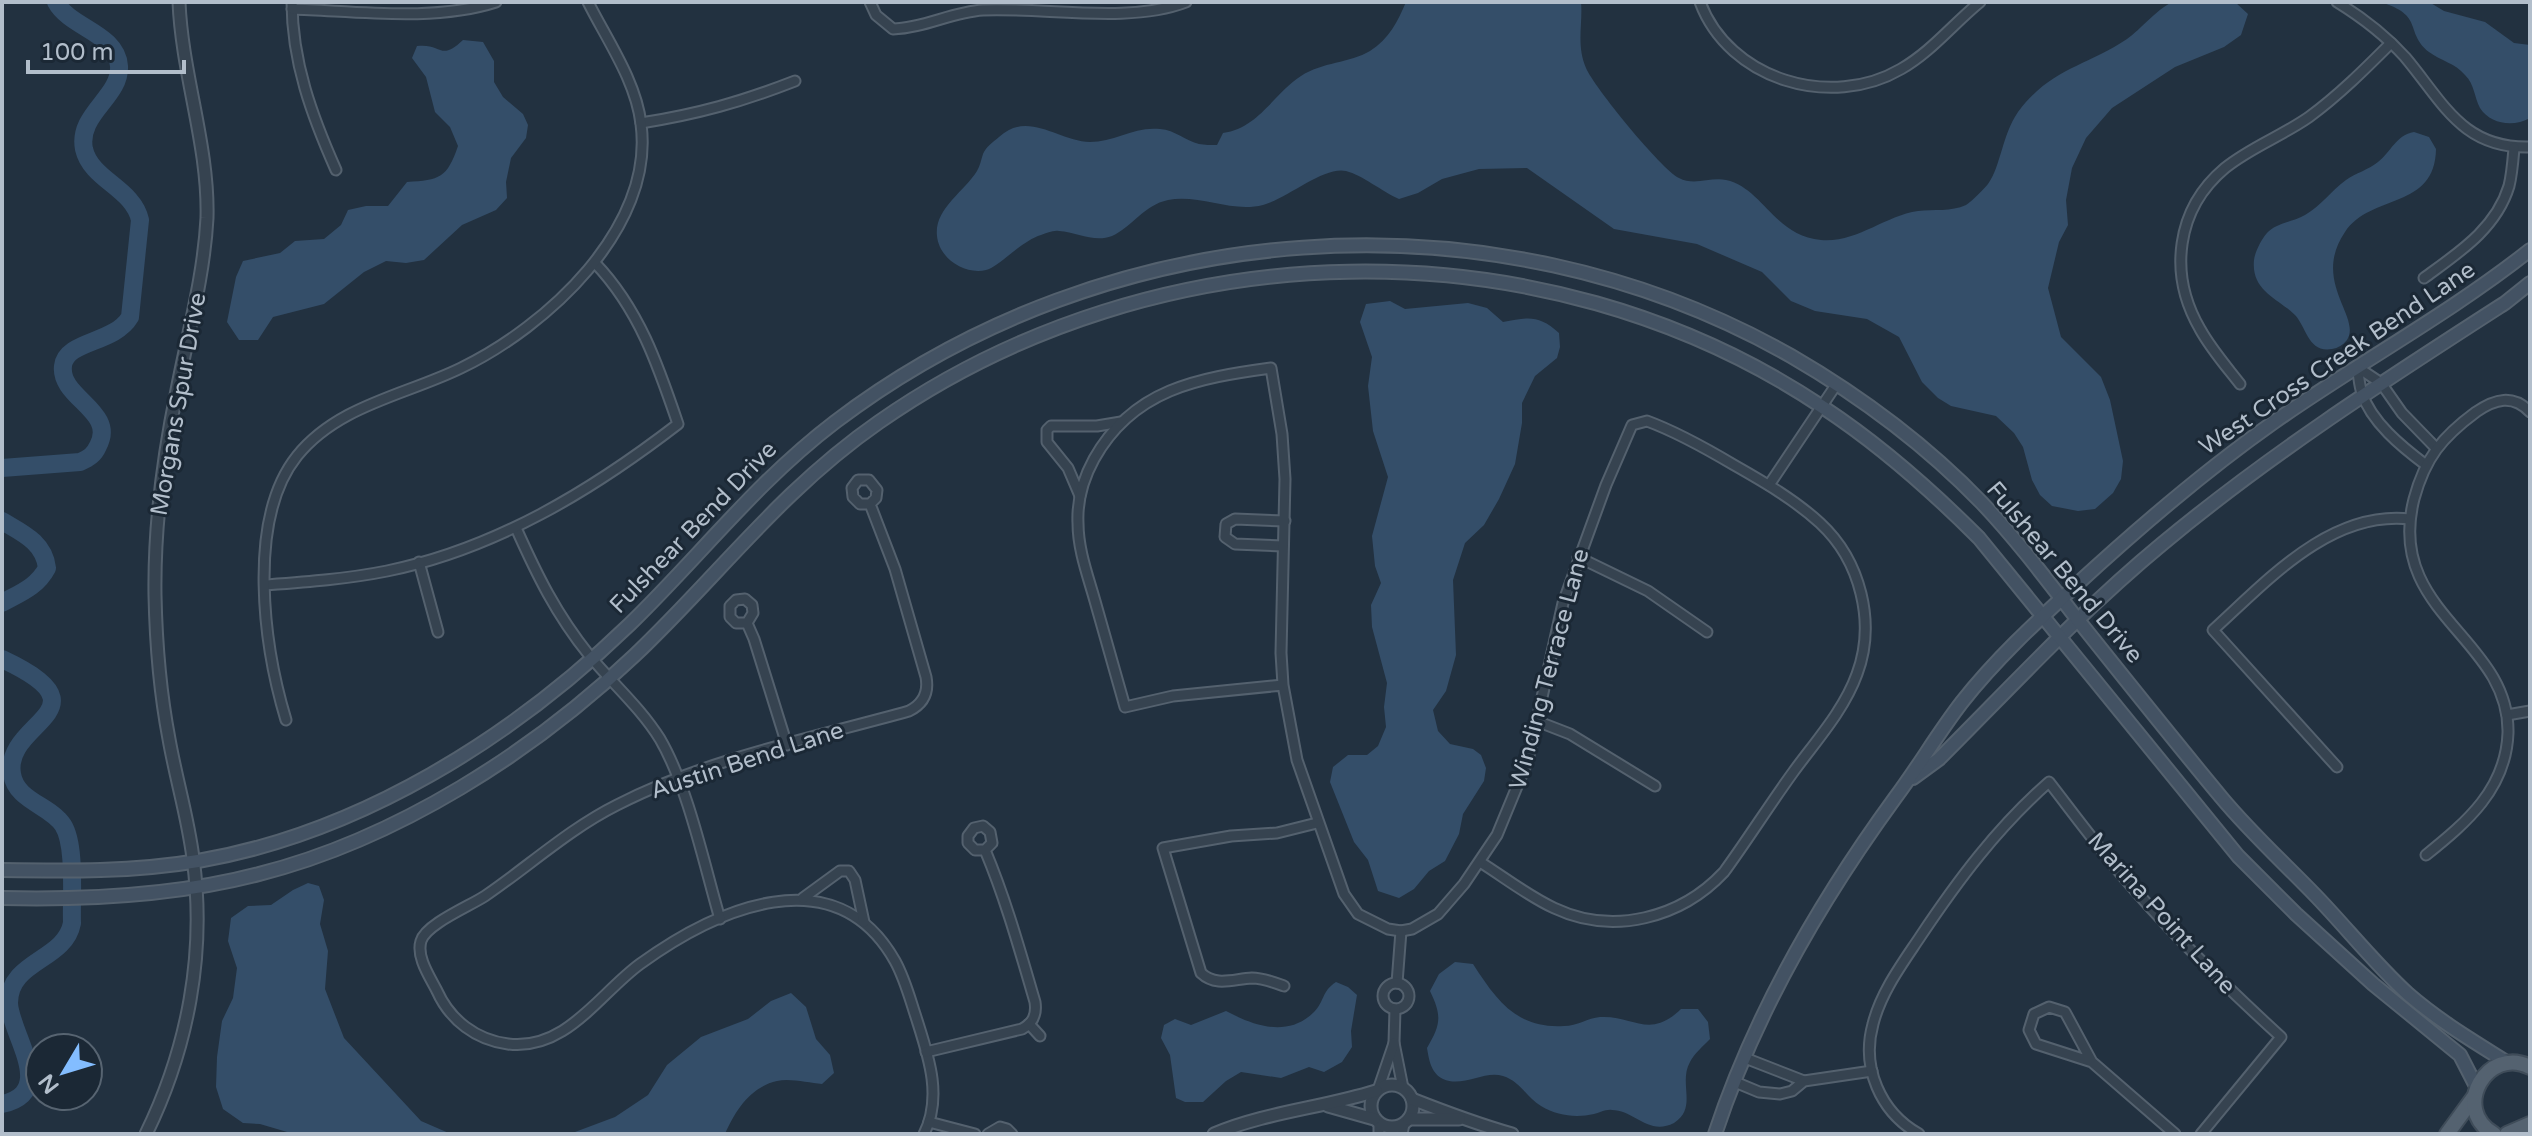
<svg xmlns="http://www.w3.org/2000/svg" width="2532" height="1136" font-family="'Varela Round',sans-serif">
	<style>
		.water { fill: #344e69 }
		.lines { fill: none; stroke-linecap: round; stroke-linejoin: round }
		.river { stroke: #344e69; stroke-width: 18 }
		.minor-casing { stroke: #54616e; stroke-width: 13 }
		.tertiary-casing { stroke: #54616e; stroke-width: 15 }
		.secondary-casing { stroke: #54616e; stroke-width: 16 }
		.primary-casing { stroke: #3f4c59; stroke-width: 18 }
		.minor { stroke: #364350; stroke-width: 9 }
		.tertiary { stroke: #364350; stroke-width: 11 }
		.secondary { stroke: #435263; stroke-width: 12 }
		.primary { stroke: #546270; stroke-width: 14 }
		.labels { text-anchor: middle; stroke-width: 6; stroke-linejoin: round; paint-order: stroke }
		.street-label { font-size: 24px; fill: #b2becb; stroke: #1b2835 }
	</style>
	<rect width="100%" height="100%" fill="#223140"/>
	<!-- water -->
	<g class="water">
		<path d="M1406,2h175c2,22 -5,43 5,66 8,19 75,101 93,110 15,8 31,-1 47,2 37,8 48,56 95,60 36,3 63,-24 97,-29 16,-2 33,1 48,-6 6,-4 17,-15 22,-21 13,-18 14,-49 30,-72 33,-44 67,-45 109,-73 12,-8 35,-35 47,-37 19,-2 41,0 61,0l13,12 -7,21 -17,12 -49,20 -63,41 -26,30 -14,30 -6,32 2,25 -9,17 -11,46 13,49 40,40 9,23 13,61 -2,18 -8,14 -18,16 -17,2 -26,-5 -12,-11 -8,-15 -9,-33 -9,-14 -18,-17 -45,-10 -13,-8 -16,-16 -23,-45 -32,-18 -52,-8 -24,-10 -29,-29 -65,-28 -83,-15 -87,-61 -48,1 -37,10 -24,14 -19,6c-16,-7 -37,-24 -53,-28 -22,-5 -58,27 -83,34 -32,8 -63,-11 -95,-5 -24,5 -36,27 -56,36 -18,7 -35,-4 -53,-5 -6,-1 -12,2 -18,4 -20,6 -42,32 -55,35 -22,5 -47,-12 -49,-34 -3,-27 27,-44 40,-65 3,-5 4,-11 6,-17 3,-7 10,-12 16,-17 29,-27 59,4 91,5 24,0 45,-16 70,-13 15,1 26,12 39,15 5,1 12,1 18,1l6,-12c36,-5 50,-39 78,-57 21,-14 49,-13 69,-25 19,-12 28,-30 36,-49z"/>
		<path d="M2380,2h49l15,9 41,11 29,21 16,2v73c-16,9 -39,7 -50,-10 -6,-11 -5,-23 -15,-33 -10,-12 -24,-14 -36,-23 -25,-20 -4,-37 -49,-50z"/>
		<path d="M463,40l20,2 11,19v21l9,15 20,17 5,11 -2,13 -15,20 -5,24 1,16 -11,12 -34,15 -38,35 -18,3 -20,-2 -22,11 -40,32 -51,13 -15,23h-19l-12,-18 9,-45 7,-16 37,-8 15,-12 29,-2 17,-14 7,-15 18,-4h22l19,-24c33,-2 40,-4 51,-36l-8,-19 -15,-15 -9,-35 -14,-19 5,-12c25,-3 23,16 46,-6z"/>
		<path d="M2414,132l15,5 7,12c-1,61 -65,44 -91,83 -34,50 17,85 2,108 -4,5 -9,8 -15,9 -24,4 -25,-21 -37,-34 -17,-17 -44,-24 -41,-55 1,-8 7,-20 13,-27 9,-10 26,-11 38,-18 16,-9 26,-24 41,-35 10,-7 22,-10 32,-18 13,-10 18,-27 36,-30z"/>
		<path d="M1390,301l15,8 63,-6 19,5 16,14c26,-5 36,-7 56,11l1,14 -3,11 -22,18 -13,27v20l-7,41 -16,35 -15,26 -19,18 -12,37 3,75 -10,36 -13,19 5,21 12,13 23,5 8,6 5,13 -2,13 -21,33 -4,20 -14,27 -16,10 -15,18 -15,9 -21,-7 -10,-31 -14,-18 -24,-60 3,-15 15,-12h19l11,-9 8,-19 -2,-20 3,-24 -15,-56 -1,-22 10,-22 -6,-17 -3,-30 16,-59 -15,-46 -5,-45 4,-29 -12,-35 6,-18z"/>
		<polygon points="308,883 319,886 324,900 320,924 328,951 325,989 344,1038 421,1121 451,1134 294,1134 260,1124 243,1123 223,1109 216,1087 217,1057 222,1021 233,998 237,968 228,941 231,918 248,906 271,905 293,890"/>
		<path d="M1455,962l18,2c24,37 44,65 91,62 13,0 24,-8 36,-9 34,-2 49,23 81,-8h17l10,13 2,17c-7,7 -16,15 -20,23 -12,21 8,46 -16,61 -26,13 -40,-13 -62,-13 -6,-1 -13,3 -18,4 -18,4 -36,2 -53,-8 -14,-8 -21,-25 -38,-30 -19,-6 -40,12 -60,3 -12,-6 -14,-19 -16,-31 14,-24 15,-32 3,-57l9,-17z"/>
		<path d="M1336,982l12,5 9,8 -6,36 1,16 -10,15 -18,10 -15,-5 -28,11 -40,-6 -15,9 -23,21h-18l-9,-4 -6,-43 -9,-17 3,-13 11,-6 16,6 35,-14c28,15 62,27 88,1 11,-11 7,-20 22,-30z"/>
		<path d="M791,993l15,14 10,32 14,16 4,18 -12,11c-13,-1 -32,-6 -45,-3 -27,6 -42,30 -52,53h-183l33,-2 40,-15 33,-22 19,-30 34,-28 47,-18 23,-18z"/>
	</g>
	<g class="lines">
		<!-- river -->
		<g class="river">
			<path d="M2,468l78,-6c9,-4 14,-7 18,-16 19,-35 -39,-48 -35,-80 3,-26 51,-22 67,-49l10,-97c-7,-32 -49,-40 -56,-71 -7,-35 37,-52 35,-83 -2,-33 -49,-38 -63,-64"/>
			<path d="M2,521c20,12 42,21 45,47 -10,19 -27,25 -45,35"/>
			<path d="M2,659c111,52 1,62 10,115 4,27 38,31 51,51 13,20 8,74 9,98 -7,38 -63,37 -63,80 1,31 49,89 -7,101"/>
		</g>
		<defs>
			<g id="minor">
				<path d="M292,2c0,60 20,114 44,168"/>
				<path d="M870,2l6,13 17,14c31,-1 59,-17 90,-19 61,-3 146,14 203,-8"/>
				<path d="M1700,2c29,78 131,108 201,67 30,-17 52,-45 79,-67"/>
				<path d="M2337,2c26,16 48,33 68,55 38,45 57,92 125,90"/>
				<path d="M292,9c64,2 142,13 204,-7"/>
				<path d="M641,123c57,-9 100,-21 154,-42"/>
				<path d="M2424,278c34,-25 72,-49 85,-92 3,-12 4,-26 5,-38"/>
				<path d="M2357,367c2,8 2,18 5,26 9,29 40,54 64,72"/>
				<polyline points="2357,367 2381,383 2402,413 2436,448"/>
				<path d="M2240,384c-14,-18 -29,-35 -40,-55 -32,-55 -24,-120 25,-161 26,-21 57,-32 84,-51 30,-22 56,-48 82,-74"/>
				<polyline points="1769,485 1836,385"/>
				<polyline points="1080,496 1068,468 1047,442 1047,430 1051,426 1097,426 1121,422"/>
				<path d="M870,504h-10l-7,-7 -1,-9 6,-8h11l8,10 -1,8 -6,6 25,65 31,108c3,16 -3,27 -17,34 -96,27 -203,48 -292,94 -48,24 -88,61 -132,91 -15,10 -59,28 -64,45 -5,16 9,36 16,50 13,29 39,49 71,53 58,7 91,-50 132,-80 76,-55 195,-109 255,-3 10,18 15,38 21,56 12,38 27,79 8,117"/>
				<path d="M516,528c21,47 40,86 73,127 23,28 51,52 71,84 28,48 44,125 60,180"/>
				<polyline points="1283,546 1235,544 1225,537 1226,524 1235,519 1285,521"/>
				<polyline points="1578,557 1648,591 1707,632"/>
				<polyline points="419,562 438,632"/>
				<path d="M266,585c40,-3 81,-6 121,-14 108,-22 204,-80 291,-147 -20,-59 -39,-115 -83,-161"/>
				<polyline points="747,623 753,613 752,605 745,599 736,600 730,606 730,617 736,623 747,623 754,639 787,745"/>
				<path d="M1283,685l-110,11 -48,11c-10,-35 -20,-71 -30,-106 -7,-25 -17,-51 -17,-78 -1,-22 5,-44 16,-64 39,-70 104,-81 177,-91l11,66 3,45 -4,174 2,32 14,75 47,134 14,20 30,15 13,2 11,-2 26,-15 26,-30 33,-49 31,-75 35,-157 43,-118 26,-60 15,-4c30,11 60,28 87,44 30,17 61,35 86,58 41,38 56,100 37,151 -13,36 -41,67 -63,97 -24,33 -46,68 -70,101 -43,46 -111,64 -170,36 -26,-12 -50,-31 -74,-46"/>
				<polyline points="2507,715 2530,711"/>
				<path d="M286,720c-22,-73 -40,-200 11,-264 41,-51 109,-61 164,-88 85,-41 194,-140 180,-244 -5,-43 -34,-84 -53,-122"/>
				<polyline points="1539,722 1570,734 1655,786"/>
				<path d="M2337,767l-124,-137c54,-49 117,-120 197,-111"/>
				<path d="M2426,855c41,-33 80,-66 82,-122 2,-95 -123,-120 -94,-234 11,-41 28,-62 62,-87 19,-13 37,-18 54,0"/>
				<polyline points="803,898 840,871 849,871 855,880 864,922"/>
				<polyline points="1397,983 1401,931"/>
				<circle cx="1396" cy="996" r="13"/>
				<path d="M1284,986c-11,-4 -21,-8 -32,-8 -19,1 -36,9 -51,-5l-38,-125 68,-12 46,-3 40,-10"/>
				<polyline points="1395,1009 1394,1043 1403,1088"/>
				<polyline points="1029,1024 1040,1036"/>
				<path d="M926,1052l96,-23c11,-6 15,-14 13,-27 -15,-51 -29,-102 -50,-152h-10l-7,-7v-7l6,-8 9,-2 7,6 2,11 -7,7"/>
				<polyline points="1745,1058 1804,1081"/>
				<polyline points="2092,1062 2036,1044 2029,1030 2034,1014 2049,1007 2065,1012 2092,1062 2175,1134"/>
				<polyline points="1735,1082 1759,1092 1780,1094 1792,1091 1804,1081 1872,1071"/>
				<polyline points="1378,1090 1394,1043"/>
				<polyline points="929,1122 975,1134"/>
				<polyline points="988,1134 1000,1127 1007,1129 1012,1134"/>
				<polyline points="1379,1134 1379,1124"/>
				<polyline points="1402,1134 1404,1124"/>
				<path d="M1919,1134c-39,-22 -58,-67 -46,-110 8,-32 29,-60 47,-87 38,-57 77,-109 129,-155 24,31 47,62 72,92 50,59 104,112 160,163l-80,97"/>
			</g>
			<g id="tertiary">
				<circle cx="1392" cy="1106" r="21"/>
				<path d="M1412,1099c33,13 65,25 100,35"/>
				<polyline points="1328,1106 1374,1119"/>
				<polyline points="1409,1119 1459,1119"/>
				<path d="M146,1134c42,-86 60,-181 47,-276 -5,-40 -17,-79 -24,-119 -9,-47 -13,-96 -14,-144 -1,-69 8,-137 22,-205 11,-57 27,-114 30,-172 2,-72 -25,-143 -28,-216"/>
				<path d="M1214,1134c52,-22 108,-26 162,-43"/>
			</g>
			<g id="secondary">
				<path d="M1913,778l26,-19c73,-73 143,-149 223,-215 108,-90 225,-165 343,-241l25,-20"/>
				<path d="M2,870c66,1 131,2 196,-9 163,-28 315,-124 432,-237 71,-69 125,-141 205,-202 272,-207 657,-236 956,-66 69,40 135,89 191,147 35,37 65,77 96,117 47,59 94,118 143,177 29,35 62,65 94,98 31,32 60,69 93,99 31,27 65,47 100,69"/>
				<path d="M2,898c85,2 174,-2 257,-24 138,-35 274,-122 376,-219 84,-80 146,-165 244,-233 276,-193 663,-203 945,-14 56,37 107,82 155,130l259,318 58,58 77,70 87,71 17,33"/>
				<path d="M1715,1134c40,-121 105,-233 180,-336 24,-32 43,-65 67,-96 33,-42 73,-79 112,-115 64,-59 129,-115 200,-165 84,-59 175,-108 256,-172"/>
			</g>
			<g id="primary">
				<polyline points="2447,1134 2474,1097"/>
				<path d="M2494,1134c-44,-25 -6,-89 36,-67"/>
				<polyline points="2507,1134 2530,1124"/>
			</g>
		</defs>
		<!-- minor casing -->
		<use href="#minor" class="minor-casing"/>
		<!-- tertiary casing -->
		<use href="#tertiary" class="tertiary-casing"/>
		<!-- secondary casing -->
		<use href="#secondary" class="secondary-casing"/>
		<!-- primary casing -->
		<use href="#primary" class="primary-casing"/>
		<!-- minor -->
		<use href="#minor" class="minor"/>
		<!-- tertiary -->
		<use href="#tertiary" class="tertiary"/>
		<!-- secondary -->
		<use href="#secondary" class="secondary"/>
		<!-- primary -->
		<use href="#primary" class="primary"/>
	</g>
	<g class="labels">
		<!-- street labels -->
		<g class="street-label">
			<text transform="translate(2337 358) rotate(-34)" y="8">West Cross Creek Bend Lane</text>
			<text transform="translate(178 404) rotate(-80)" y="8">Morgans Spur Drive</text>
			<text transform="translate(693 527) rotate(-46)" y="8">Fulshear Bend Drive</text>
			<text transform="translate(2065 572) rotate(50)" y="8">Fulshear Bend Drive</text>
			<text transform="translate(1549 669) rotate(-75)" y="8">Winding Terrace Lane</text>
			<text transform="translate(747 760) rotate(-18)" y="8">Austin Bend Lane</text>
			<text transform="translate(2162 913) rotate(48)" y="8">Marina Point Lane</text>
		</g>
	</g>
	<!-- border -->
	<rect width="2532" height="1136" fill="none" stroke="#b2becb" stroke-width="8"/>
	<!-- north arrow -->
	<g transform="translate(64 1072) rotate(232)"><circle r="38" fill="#1b2835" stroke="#576471" stroke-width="2"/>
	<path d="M0-6L14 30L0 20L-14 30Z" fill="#83bdff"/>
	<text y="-12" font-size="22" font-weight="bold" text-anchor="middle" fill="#b2becb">N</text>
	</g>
	<!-- scale -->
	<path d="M28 60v12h156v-12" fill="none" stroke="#b2becb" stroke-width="4"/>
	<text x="40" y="60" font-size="24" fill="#b2becb" stroke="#1b2835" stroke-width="6" paint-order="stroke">100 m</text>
</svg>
